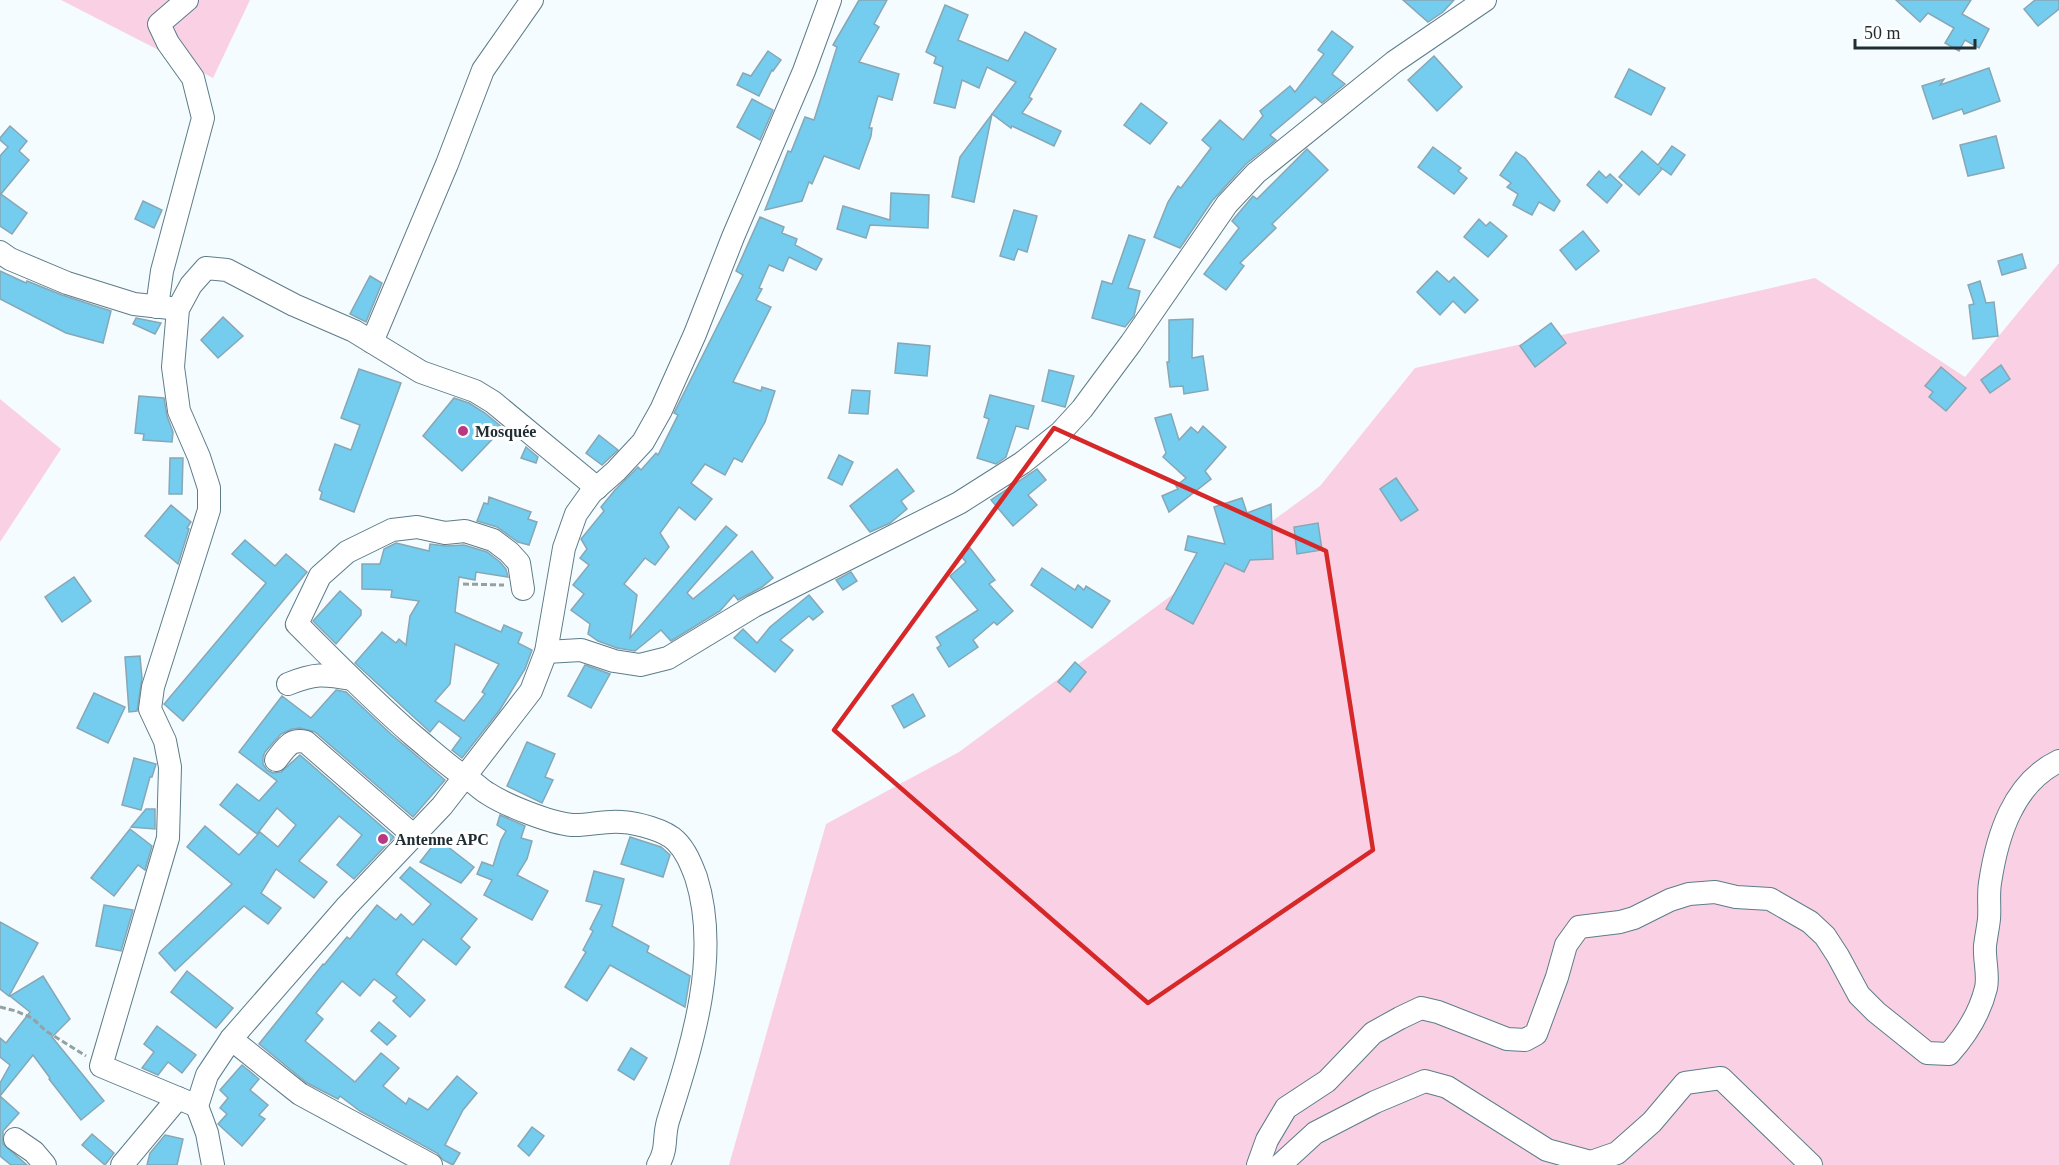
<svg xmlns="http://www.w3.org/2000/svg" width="2059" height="1165" font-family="Georgia,serif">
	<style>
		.green { fill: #fad1e4 }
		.building { fill: #74ccee; stroke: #87a7b5; stroke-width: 1.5; fill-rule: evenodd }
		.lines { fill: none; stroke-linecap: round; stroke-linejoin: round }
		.minor-casing { stroke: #5c7c89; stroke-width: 24 }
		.path { stroke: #95a0a3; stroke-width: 3; stroke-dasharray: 6 3; stroke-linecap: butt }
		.minor { stroke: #fff; stroke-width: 22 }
		.marked { fill: none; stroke: #d62828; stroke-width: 4.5; stroke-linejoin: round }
		.poi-dot { fill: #b83883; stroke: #fff; stroke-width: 2 }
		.labels { text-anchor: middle; stroke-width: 6; stroke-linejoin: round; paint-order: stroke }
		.poi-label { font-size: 16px; font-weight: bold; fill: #202e33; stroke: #fff; text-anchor: start }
	</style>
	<rect width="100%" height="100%" fill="#f5fcff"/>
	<!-- green -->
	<g class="green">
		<polygon points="61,0 250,0 213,78"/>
		<polygon points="2059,263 2059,1165 729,1165 826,824 959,752 1320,486 1415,368 1815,278 1965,377"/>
		<polygon points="0,399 61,449 0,542"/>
	</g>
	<!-- building -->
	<g class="building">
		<polygon points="859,0 887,0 874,24 879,27 859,62 899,74 892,100 878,96 869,128 872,128 871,136 859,169 824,156 812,184 809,182 802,201 765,210 788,151 791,152 805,117 814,120 837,47 833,45"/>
		<polygon points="1403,0 1454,0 1443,12 1428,22"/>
		<polygon points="1896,0 1971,0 1962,14 1989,29 1979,48 1965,40 1959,51 1945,43 1954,28 1928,13 1920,22"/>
		<polygon points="2035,0 2059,0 2059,9 2038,26 2024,9"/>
		<polygon points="945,5 968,15 958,40 1008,61 1025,32 1056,49 1029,97 1032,99 1022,113 1061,131 1054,146 1012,126 1011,128 992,114 974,202 952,197 960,157 1016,82 987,67 979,88 962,80 955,108 934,103 943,67 934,63 936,57 926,52"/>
		<polygon points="1332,31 1353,47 1332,74 1345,84 1322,103 1315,97 1270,135 1276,140 1246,164 1212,201 1180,248 1154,237 1168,202 1178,186 1181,188 1211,148 1202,140 1220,120 1243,140 1263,116 1260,111 1290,86 1295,92 1324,54 1318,50"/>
		<polygon points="768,51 781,60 773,71 772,70 759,96 737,85 743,73 751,76"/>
		<polygon points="1434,56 1462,87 1437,111 1408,80"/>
		<polygon points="1989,68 2000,101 1964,114 1962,109 1933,119 1922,86 1944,79 1940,85"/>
		<polygon points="1629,69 1665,88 1651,115 1615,97"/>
		<polygon points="752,99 773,110 760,140 737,127"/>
		<polygon points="1141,103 1167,123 1150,144 1124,125"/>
		<polygon points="10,126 27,141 19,151 29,160 1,194 27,213 12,234 0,226 0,156 8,147 0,140 0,138"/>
		<polygon points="1996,136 2004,168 1968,176 1960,145"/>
		<polygon points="1672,146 1685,155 1671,175 1660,167 1662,169 1639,195 1619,177 1642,151 1658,165"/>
		<polygon points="1433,147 1461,168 1458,171 1467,178 1454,194 1418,167"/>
		<polygon points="1307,149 1328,170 1272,224 1276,228 1240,263 1244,266 1226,290 1204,274 1239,228 1232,221 1253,196 1257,199"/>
		<polygon points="1516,152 1525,158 1560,201 1554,211 1539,202 1532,215 1513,205 1518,194 1507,187 1511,183 1500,175"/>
		<polygon points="1599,171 1606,178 1610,174 1622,185 1607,203 1587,185"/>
		<polygon points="891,193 929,195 928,228 870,225 866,238 837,229 843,206 890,220"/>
		<polygon points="143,201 162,210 154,228 135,219"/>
		<polygon points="1014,210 1037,216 1027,252 1018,249 1014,260 1000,256"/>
		<polygon points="760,217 784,227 782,233 797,239 795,245 822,259 816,270 789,257 783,271 769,265 759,288 762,289 756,300 771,307 733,382 761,391 762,387 775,391 765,422 742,462 734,458 725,475 705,464 691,483 712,499 695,520 679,507 660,533 669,547 655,565 645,558 624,584 637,595 630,638 726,526 737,535 687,593 693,599 752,551 773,578 762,587 738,600 734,595 720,611 671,641 661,630 635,651 617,648 598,641 588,634 590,624 571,610 584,594 573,585 589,565 580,558 587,549 581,539 604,511 601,507 615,490 638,467 641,470 656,453 658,455 678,415 674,413 743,275 736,271"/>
		<polygon points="1479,219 1486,226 1490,222 1507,236 1488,257 1464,237"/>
		<polygon points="1583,231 1599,251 1576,270 1560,250"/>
		<polygon points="1129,235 1145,240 1128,288 1140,291 1134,316 1125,327 1092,318 1102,281 1112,284"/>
		<polygon points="2022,254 2026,268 2002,275 1998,261"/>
		<polygon points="0,271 26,283 27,281 62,295 111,311 103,343 66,333 0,299"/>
		<polygon points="1437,271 1449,282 1454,277 1478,300 1465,313 1453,301 1440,315 1417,292"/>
		<polygon points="370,276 382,283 366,322 350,314"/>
		<polygon points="1980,281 1986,303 1994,302 1998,336 1973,339 1969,305 1974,304 1968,285"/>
		<polygon points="223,317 243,336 218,358 201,340"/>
		<polygon points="136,318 161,323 155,334 133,324"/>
		<polygon points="1193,319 1192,358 1203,356 1208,390 1184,394 1183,386 1170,387 1167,362 1169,362 1169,320"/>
		<polygon points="1551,323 1566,343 1535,367 1520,346"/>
		<polygon points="898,343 930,346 927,376 895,373"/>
		<polygon points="2001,365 2010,379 1990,393 1981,380"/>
		<polygon points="1941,367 1966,388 1946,411 1929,397 1933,392 1925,386"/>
		<polygon points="359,369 401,383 354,512 320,499 322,492 319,490 335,444 351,450 360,425 341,418"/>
		<polygon points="1049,370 1074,376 1065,407 1042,401"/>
		<polygon points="852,390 870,391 868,414 849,413"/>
		<polygon points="990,395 1034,406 1028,429 1016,426 1006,457 996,464 977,458 989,419 984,417"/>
		<polygon points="139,396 164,398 167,416 173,432 172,442 143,440 144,434 135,433"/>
		<polygon points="454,398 469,403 485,413 503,428 462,471 423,436"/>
		<polygon points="1171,414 1179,440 1191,427 1198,433 1203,426 1226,447 1205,471 1211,479 1169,512 1162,496 1178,489 1176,486 1186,478 1163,457 1166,453 1155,418"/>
		<polygon points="599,435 618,450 602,465 586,453"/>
		<polygon points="526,447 538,457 536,463 521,458"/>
		<polygon points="839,455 853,462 842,485 828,478"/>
		<polygon points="170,458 183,458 182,494 169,494"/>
		<polygon points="897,469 914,491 901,501 907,509 890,523 870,532 850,506"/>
		<polygon points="1037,469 1046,480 1028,495 1037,505 1013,526 991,500"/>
		<polygon points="1396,478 1418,510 1401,521 1380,489"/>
		<polygon points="489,497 531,512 528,519 537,522 529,545 518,542 497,527 477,521 484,503 488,504"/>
		<polygon points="1242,498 1247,513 1271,504 1273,559 1250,560 1244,572 1225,563 1193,624 1166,609 1197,553 1185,550 1188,536 1225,544 1214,507"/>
		<polygon points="171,505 191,522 187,528 189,529 178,564 145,536"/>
		<polygon points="1318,523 1322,550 1297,554 1294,527"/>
		<polygon points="245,540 275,566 286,554 307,572 183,721 164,704 165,703 266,583 232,554"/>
		<path d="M396,543l33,8 1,-7 16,2 18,-1 23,7 13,10 6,7 2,8 -32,-5 -1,8 -16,-3 -4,35 46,20 3,-7 18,8 -4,10 14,7 -7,19 -26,42 -37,47 -10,-8 9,-12 -22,-17 -9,11 -75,-69 27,-31 14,11 3,-4 7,6 4,-29 9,-15 -28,-4 1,-7 -30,-1v-25h18l4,-15zM455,644l44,20 -17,28 3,2 -21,27 -29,-20 15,-17z"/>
		<polygon points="970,548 995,580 989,584 1013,611 997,625 994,622 973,640 978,647 949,667 937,648 941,645 936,637 978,610 950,576 966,562 961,556"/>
		<polygon points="1042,568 1075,590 1078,585 1084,590 1086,586 1110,601 1092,628 1031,585"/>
		<polygon points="851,572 857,581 843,590 836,580"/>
		<polygon points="74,577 91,601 62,622 45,597"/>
		<polygon points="340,591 361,610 361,615 336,644 313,621"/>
		<polygon points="809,595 823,612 813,620 809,616 780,640 793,650 775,672 734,638 743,629 757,643 770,627"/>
		<polygon points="140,656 142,678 137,711 129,712 125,657"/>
		<polygon points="1075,662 1086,672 1070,692 1058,682"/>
		<polygon points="585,665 610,674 591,708 568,696"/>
		<polygon points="336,690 346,692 391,734 445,780 413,817 315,732 300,728 292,729 281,734 265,752 263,757 263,764 267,770 273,773 281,772 300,755 394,837 354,879 337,865 362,835 339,816 299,861 327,882 314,898 276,869 261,893 281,908 268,924 244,906 175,971 159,953 232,884 187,847 205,826 239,855 260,832 278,847 296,825 277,808 257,834 220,805 237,784 259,801 277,781 239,752 282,696 311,718"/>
		<polygon points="94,693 125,707 108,743 77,728"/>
		<polygon points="913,694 925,716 904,728 892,706"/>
		<polygon points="527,742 555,754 545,777 553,780 542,803 507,786"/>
		<polygon points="134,758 156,764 152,777 150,777 141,810 122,805"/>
		<polygon points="146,809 155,809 155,829 131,827"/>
		<polygon points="500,815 525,826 521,838 532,841 527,859 517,875 548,891 532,920 484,895 492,880 477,874 482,862 493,866 501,840 506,831 497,825"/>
		<polygon points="130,829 152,846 145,870 138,865 114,896 91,878"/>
		<polygon points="630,837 661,847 669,854 670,855 663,877 621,864"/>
		<polygon points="438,839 474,867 461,883 420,862"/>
		<polygon points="410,867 477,919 461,939 470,947 456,965 423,939 396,974 425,1000 410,1017 393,1001 397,997 374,979 360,996 342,981 316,1013 323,1019 305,1041 355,1082 381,1053 399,1068 383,1086 406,1104 409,1098 428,1110 457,1076 477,1093 463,1110 445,1145 460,1153 453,1165 443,1160 437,1153 360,1111 340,1096 338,1099 307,1083 259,1044 323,964 324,965 347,937 350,939 377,905 396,920 401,914 413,925 431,904 400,878"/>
		<polygon points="594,871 624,879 612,926 649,946 647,952 690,976 685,1007 610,965 587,1001 565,987 586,952 583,950 593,931 590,929 602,905 586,901"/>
		<polygon points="104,905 133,910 121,951 96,946"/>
		<polygon points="0,922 38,943 9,996 0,989"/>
		<polygon points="187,971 233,1008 216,1028 171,992"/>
		<polygon points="43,976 70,1019 52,1037 104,1101 81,1120 49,1079 50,1078 33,1055 0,1096 0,1083 10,1065 0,1057 0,1038 6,1043 30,1012 10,996"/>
		<polygon points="379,1022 396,1036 387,1045 371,1031"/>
		<polygon points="157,1026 196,1055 182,1073 168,1062 158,1075 142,1068 154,1052 144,1044"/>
		<polygon points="631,1048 647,1058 634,1080 618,1070"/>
		<polygon points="242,1065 259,1079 250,1090 268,1105 259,1115 265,1119 242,1146 218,1124 227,1114 220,1108 228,1098 220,1090"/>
		<polygon points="0,1096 19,1113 3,1131 3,1144 27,1165 11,1165 0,1156"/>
		<polygon points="532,1127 544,1136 529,1156 518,1146"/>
		<polygon points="92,1134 114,1153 105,1165 82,1145"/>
		<polygon points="165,1135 183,1139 177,1165 147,1165 150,1153"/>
	</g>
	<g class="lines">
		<defs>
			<g id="minor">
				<polyline points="0,252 10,259 67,283 134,304 170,308"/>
				<polyline points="157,307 162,271 203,118 193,78 168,43 159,24 187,0"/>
				<polyline points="372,342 447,164 483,70 532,0"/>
				<path d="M523,589l-4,-26 -10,-11 -16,-12 -28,-9 -20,2 -28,-6 -25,3 -45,22 -27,24 -23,48c39,39 77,78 118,113 17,14 32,28 50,40 8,4 14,11 22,16 18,12 63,30 85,32 16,1 33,-5 50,-3 15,1 43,8 54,19 10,10 15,23 20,36 25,79 -4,168 -28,244 -5,17 0,27 -10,44"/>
				<polyline points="546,652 581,650 614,661 640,665 668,658 754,606 959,503 1022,463 1060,433 1082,409 1131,343 1227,204 1256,173 1394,62 1485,0"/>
				<path d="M288,684c27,-11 35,-10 64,-5"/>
				<path d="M276,760c10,-12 14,-22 30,-18l107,93"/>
				<polyline points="231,1039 300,1094 431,1165"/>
				<polyline points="197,1106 101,1066 168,838 170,767 165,741 150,709 153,687 209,510 209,488 199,457 179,411 173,367 178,309 191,285 206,268 227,270 294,305 354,331 421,372 475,391 493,402 597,488"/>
				<polyline points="15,1139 34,1152 45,1165"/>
				<polyline points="122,1165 178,1098"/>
				<polyline points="213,1165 207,1133 197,1106 207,1075 231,1039 347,906 442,806 531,691 546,652 564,548 576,514 591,493 616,471 643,442 661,410 695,334 733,237 804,71 830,0"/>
				<path d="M1258,1165l9,-25 19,-32 41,-27 46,-48 27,-15 21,-10 17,4 69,27 18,1 11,-6 21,-57 9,-32 13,-18 41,-5 14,-4 36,-18 19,-6 26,-2 21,5 34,2 40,23 15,14 13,20 21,39 17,17 51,41 22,1c17,-19 31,-41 37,-66 3,-13 -2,-28 -1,-42 1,-9 3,-18 4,-27 1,-12 -1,-24 1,-36 7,-47 23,-100 69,-122"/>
				<polyline points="1280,1165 1315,1133 1375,1102 1425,1081 1447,1087 1547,1150 1591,1162 1617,1153 1652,1122 1685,1083 1721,1078 1811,1165"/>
			</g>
		</defs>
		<!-- minor casing -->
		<use href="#minor" class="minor-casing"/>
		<!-- path -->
		<g class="path">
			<polyline points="463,584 504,585"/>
			<polyline points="0,1007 16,1011 32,1018 46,1031 86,1056"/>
		</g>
		<!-- minor -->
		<use href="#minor" class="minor"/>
	</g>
	<!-- marked area -->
	<path class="marked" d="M1054,428l272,123 47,299 -225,153 -314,-273z"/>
	<!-- markers -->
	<g class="poi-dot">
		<circle cx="463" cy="431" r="6"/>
		<circle cx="383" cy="839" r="6"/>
	</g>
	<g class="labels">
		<!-- poi labels -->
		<g class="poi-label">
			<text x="475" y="437">Mosquée</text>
			<text x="395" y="845">Antenne APC</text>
		</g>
	</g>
	<!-- scale -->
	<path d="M1855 39v9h120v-9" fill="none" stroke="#202e33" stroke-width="3"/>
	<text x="1864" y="39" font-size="18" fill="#202e33" stroke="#ffffff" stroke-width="4.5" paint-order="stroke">50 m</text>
</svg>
